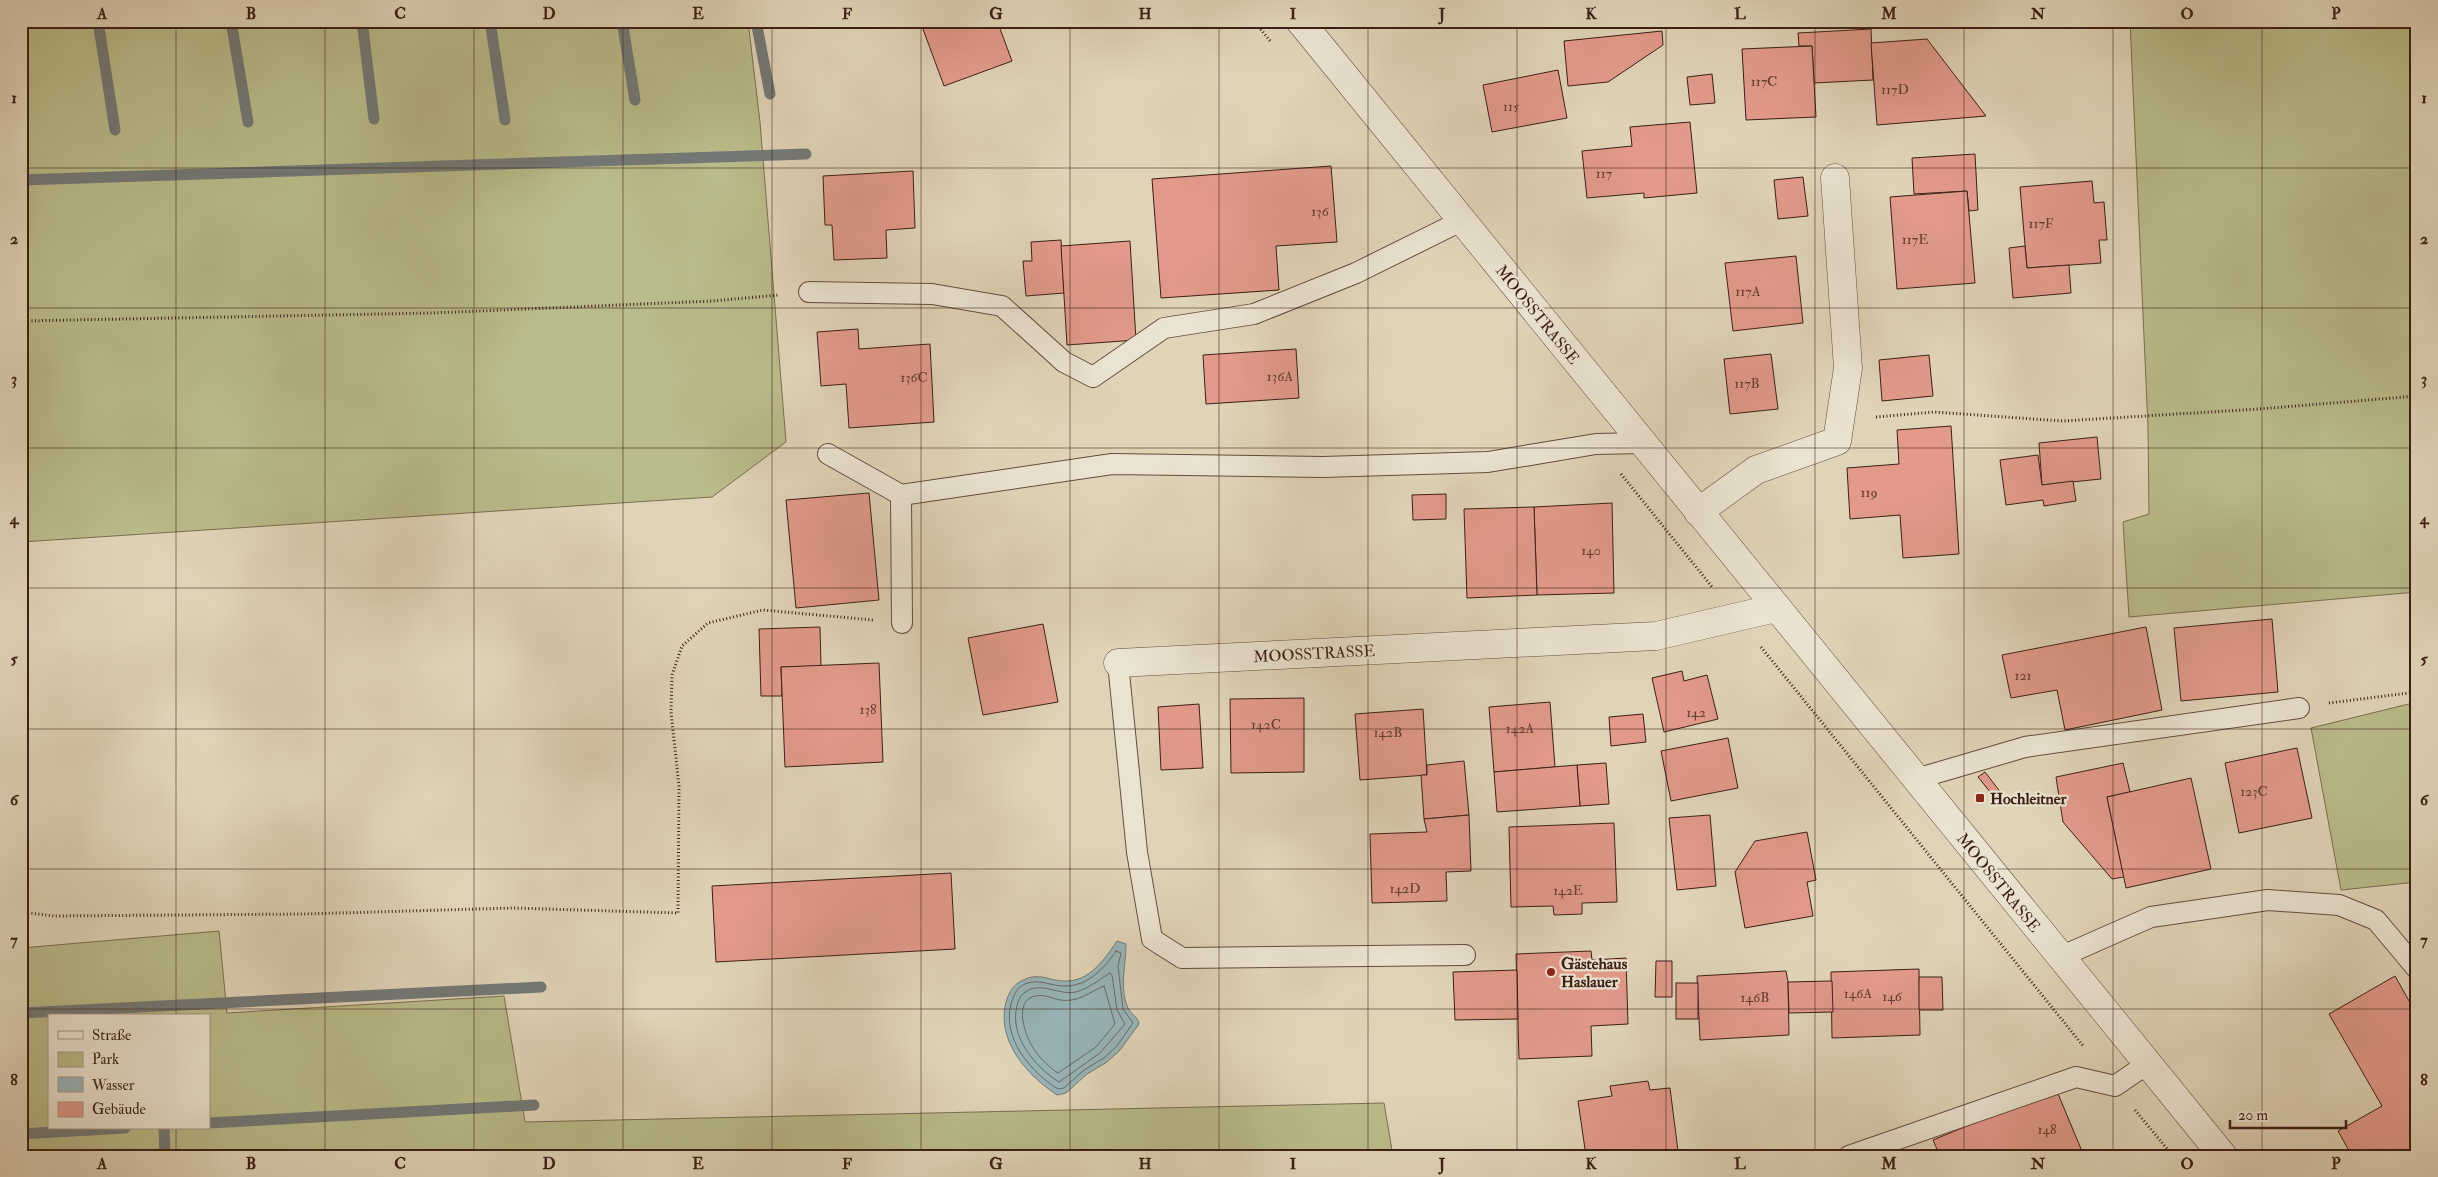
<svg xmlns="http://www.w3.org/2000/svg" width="2438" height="1177" font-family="'IM FELL Double Pica',serif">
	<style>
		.green { fill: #babb8a; stroke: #7b6d50; fill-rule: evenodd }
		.water { fill: #98b5b9; stroke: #737977 }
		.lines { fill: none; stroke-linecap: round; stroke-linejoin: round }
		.shore { stroke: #6a6a67; stroke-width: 1 }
		.stream { stroke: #737977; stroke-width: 11 }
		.building { fill: #e39a8b; stroke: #3c1f15 }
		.service-casing { stroke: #654c3e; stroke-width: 22 }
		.minor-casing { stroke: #654c3e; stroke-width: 29 }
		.tertiary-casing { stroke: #654c3e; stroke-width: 29 }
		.path { stroke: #3c1f15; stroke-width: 3; stroke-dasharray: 1 2.5; stroke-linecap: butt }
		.service { stroke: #ebe3d1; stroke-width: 20 }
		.minor { stroke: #ebe3d1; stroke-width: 28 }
		.tertiary { stroke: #ebe3d1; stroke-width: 28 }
		.grid { fill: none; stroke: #3c1f15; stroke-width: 1; stroke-opacity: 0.55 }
		.poi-dot { fill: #8f2418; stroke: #ebe3d1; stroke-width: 2 }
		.labels { text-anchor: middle; stroke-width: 4.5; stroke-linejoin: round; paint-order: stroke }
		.number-label { font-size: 14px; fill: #663e32 }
		.street-label { font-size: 16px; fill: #3c1f15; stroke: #ebe3d1 }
		.poi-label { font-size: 16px; font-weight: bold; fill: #3c1f15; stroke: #ebe3d1; text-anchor: start }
		.neatline { fill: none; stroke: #3c1f15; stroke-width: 2 }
		.grid-label { font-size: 16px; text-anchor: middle; font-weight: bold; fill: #3c1f15 }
	</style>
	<rect width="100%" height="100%" fill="#e0d4b8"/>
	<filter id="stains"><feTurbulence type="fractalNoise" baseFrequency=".004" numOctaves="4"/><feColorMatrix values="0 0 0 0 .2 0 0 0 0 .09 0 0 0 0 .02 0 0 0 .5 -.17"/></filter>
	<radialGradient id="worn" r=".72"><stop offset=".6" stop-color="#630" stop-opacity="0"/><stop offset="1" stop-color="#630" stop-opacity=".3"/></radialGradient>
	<!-- green -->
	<g class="green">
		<polygon points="21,21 748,21 760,122 786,442 712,497 21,542"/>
		<polygon points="2130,21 2417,21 2417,592 2129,617 2123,522 2149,514 2148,427"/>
		<polygon points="2417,702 2417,882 2341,890 2311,728"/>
		<path d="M219,931l8,82 277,-17 21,126 859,-19 9,53h-1372v-208zM49,1016h160v112h-160z"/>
	</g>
	<!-- water -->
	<path class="water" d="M1117,941l9,3c0,20 -7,44 2,64 3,7 10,8 11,16l-19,26 -13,12 -20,12 -21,19 -9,2c-30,-20 -61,-54 -51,-93 2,-7 6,-15 12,-19 20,-13 29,-2 47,-2 24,1 40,-22 52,-40z"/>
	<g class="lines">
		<!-- shore -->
		<g class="shore">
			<path d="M1116,951l5,2 -3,13 5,43 10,14 -17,24 -12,11 -20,12 -20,18 -6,1c-27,-17 -56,-50 -47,-85 2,-6 4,-13 9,-17 15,-11 29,-1 44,-1 23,1 41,-18 52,-35z"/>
			<path d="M1110,973l2,2 5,35 8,14 -25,29 -41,29c-24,-15 -50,-46 -42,-76 1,-5 3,-10 7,-13 16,-13 35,3 52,-1 12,-3 24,-13 34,-19z"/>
			<path d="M1104,986l11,38 -19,23 -38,26c-8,-5 -17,-14 -23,-22 -8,-11 -21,-44 -5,-53 11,-6 20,0 30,2 18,3 29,-8 44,-14z"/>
		</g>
		<!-- stream -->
		<g class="stream">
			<polyline points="98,21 115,130"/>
			<polyline points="231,21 248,122"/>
			<polyline points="362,21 374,119"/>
			<polyline points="490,21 505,120"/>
			<polyline points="622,21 635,100"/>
			<polyline points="756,21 770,94"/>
			<polyline points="21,180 806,154"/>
			<polyline points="21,1013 541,987"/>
			<polyline points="209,1123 534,1105"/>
			<polyline points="164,1128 165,1156"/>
			<polyline points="21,1134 125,1128"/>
		</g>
	</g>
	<!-- building -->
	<g class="building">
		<polygon points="920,21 1011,21 999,26 1012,61 944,86"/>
		<polygon points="1871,29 1873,80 1814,83 1812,46 1799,46 1798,33"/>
		<polygon points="1662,31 1663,45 1608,82 1568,86 1564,41"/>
		<polygon points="1927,39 1986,116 1877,125 1871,43"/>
		<polygon points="1812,46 1816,117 1746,120 1742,49"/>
		<polygon points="1558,70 1567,118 1492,132 1483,85"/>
		<polygon points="1712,74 1715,103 1690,105 1687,77"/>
		<polygon points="1690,122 1697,193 1644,198 1644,193 1587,198 1582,151 1632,146 1630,127"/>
		<polygon points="1975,154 1978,210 1969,211 1967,191 1914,194 1912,158"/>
		<polygon points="1331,166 1337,242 1276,246 1279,290 1161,298 1152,179"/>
		<polygon points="913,171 915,228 886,230 887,258 834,260 832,225 825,225 823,176"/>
		<polygon points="1803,177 1808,216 1778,219 1774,180"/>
		<polygon points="2092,181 2094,203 2104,202 2107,240 2099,240 2101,263 2027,268 2020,187"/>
		<polygon points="1967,191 1975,283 1897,289 1890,197"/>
		<polygon points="1061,240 1064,293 1026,296 1023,261 1032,261 1031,242"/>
		<polygon points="1130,241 1136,340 1067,345 1061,246"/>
		<polygon points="2025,246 2027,268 2069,265 2071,293 2013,298 2009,248"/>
		<polygon points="1796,256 1803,323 1733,331 1725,263"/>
		<polygon points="858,329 859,349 930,344 934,422 849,428 846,384 821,386 817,332"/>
		<polygon points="1296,349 1299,398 1206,404 1203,355"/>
		<polygon points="1771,354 1778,409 1730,414 1724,359"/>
		<polygon points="1929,355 1933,396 1882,401 1879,360"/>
		<polygon points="1951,426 1959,554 1903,558 1900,515 1850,519 1847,468 1899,464 1897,430"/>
		<polygon points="2097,437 2101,479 2042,485 2039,443"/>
		<polygon points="2038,455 2042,485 2073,481 2076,501 2044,506 2043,500 2006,505 2000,460"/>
		<polygon points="869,493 879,600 796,608 786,500"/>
		<polygon points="1446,494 1446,519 1413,520 1412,495"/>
		<polygon points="1612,503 1614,593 1537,595 1534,507"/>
		<polygon points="1534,507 1537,595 1467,598 1464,509"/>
		<polygon points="2272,619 2278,692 2181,701 2174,628"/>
		<polygon points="1043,624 1058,702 983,715 968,638"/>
		<polygon points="820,627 821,666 781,667 782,696 761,696 759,629"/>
		<polygon points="2146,627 2162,710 2065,730 2057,690 2011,698 2002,655"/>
		<polygon points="879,663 883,762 785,767 781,667"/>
		<polygon points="1682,671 1684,681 1707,675 1718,719 1664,732 1652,678"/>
		<polygon points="1304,698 1304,772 1231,773 1230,699"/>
		<polygon points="1550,702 1555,767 1494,772 1489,707"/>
		<polygon points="1199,704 1203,768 1161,770 1158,707"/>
		<polygon points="1423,709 1427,775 1360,780 1355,714"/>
		<polygon points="1643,714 1646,742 1611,746 1609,717"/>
		<polygon points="1728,738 1738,788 1671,801 1661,751"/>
		<polygon points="2297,748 2312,818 2239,833 2225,763"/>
		<polygon points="1464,761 1469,815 1424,819 1421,775 1427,775 1427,765"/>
		<polygon points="1606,763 1609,804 1580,806 1577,765"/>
		<polygon points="2123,763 2130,792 2107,797 2124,877 2112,879 2063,822 2056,777"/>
		<polygon points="1577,765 1580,806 1497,812 1494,772"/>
		<polygon points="1985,772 2005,798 1999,803 1978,777"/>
		<polygon points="2191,778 2211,869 2126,888 2107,797"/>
		<polygon points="1469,815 1471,871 1446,872 1447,901 1372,903 1370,834 1427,832 1424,819"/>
		<polygon points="1710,815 1716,886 1677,890 1669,818"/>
		<polygon points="1614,823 1617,902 1582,903 1582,914 1554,915 1553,906 1511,907 1509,827"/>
		<polygon points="1807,832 1816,880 1807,882 1813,916 1745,928 1735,872 1755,841"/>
		<polygon points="951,873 955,949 716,962 712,886"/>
		<polygon points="1591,951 1592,960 1626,958 1628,1024 1591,1026 1592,1056 1519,1059 1516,954"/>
		<polygon points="1656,961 1672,961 1672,997 1655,997"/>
		<polygon points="1919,969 1920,1035 1832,1038 1831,972"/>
		<polygon points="1517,970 1518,1019 1455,1020 1453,972"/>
		<polygon points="1786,971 1788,982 1789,1035 1700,1040 1697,976"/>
		<polygon points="2395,976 2417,1015 2417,1156 2411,1149 2398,1156 2352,1156 2338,1131 2382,1106 2329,1014"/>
		<polygon points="1919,977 1942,977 1943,1010 1919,1010"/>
		<polygon points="1832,981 1833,1012 1789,1013 1788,982"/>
		<rect x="1676" y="983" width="22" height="36"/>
		<polygon points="1648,1081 1650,1090 1670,1088 1678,1151 1648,1156 1586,1156 1578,1101 1612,1096 1610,1086"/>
		<polygon points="2056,1089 2084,1156 1940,1156 1933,1140"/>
	</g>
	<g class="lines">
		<defs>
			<g id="service">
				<polyline points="809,292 932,294 1002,306 1064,362 1093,377 1164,328 1254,314 1356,273 1461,221"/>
				<polyline points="828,454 901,495 1112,464 1323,467 1488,462 1596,444 1642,443"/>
				<polyline points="901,495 902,623"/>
				<polyline points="1118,663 1137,852 1152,939 1182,958 1465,955"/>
				<polyline points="1916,779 2025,747 2299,708"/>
				<polyline points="2060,957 2151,917 2268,900 2339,905 2376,920 2417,969"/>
				<polyline points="1849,1156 2076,1077 2115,1086 2147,1064"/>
			</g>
			<g id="minor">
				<polyline points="1698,512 1756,470 1837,441 1848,368 1835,178"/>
				<polyline points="1118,663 1656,636 1776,608"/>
			</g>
			<polyline id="tertiary" points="1300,21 2223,1156"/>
		</defs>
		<!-- service casing -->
		<use href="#service" class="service-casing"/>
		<!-- minor casing -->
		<use href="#minor" class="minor-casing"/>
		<!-- tertiary casing -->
		<use href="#tertiary" class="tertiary-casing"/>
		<!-- path -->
		<g class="path">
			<polyline points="1254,21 1271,42"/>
			<polyline points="21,321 432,313 713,301 779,295"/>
			<polyline points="1876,417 1934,412 2063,421 2259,409 2417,396"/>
			<polyline points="1621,474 1713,588"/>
			<polyline points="1761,647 2084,1047"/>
			<polyline points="2329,703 2417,692"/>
			<polyline points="21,912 54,916 304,914 513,908 678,913 679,786 671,712 672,675 682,646 708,623 763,610 873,620"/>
			<polyline points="2135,1110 2173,1156"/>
		</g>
		<!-- service -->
		<use href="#service" class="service"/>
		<!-- minor -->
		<use href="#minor" class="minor"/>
		<!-- tertiary -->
		<use href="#tertiary" class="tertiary"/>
	</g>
	<!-- grid -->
	<path class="grid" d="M176,21v995M325,21v1135M474,21v1135M623,21v1135M772,21v1135M921,21v1135M1070,21v1135M1219,21v1135M1368,21v1135M1517,21v1135M1666,21v1135M1815,21v1135M1964,21v1135M2113,21v1135M2262,21v1135M21,168h2396M21,308h2396M21,448h2396M21,588h2396M21,729h2396M21,869h2396M21,1009h2396M176,1128v28"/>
	<!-- markers -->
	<g class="poi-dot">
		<rect x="1975" y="793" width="10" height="10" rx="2.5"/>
		<circle cx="1551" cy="972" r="5"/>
	</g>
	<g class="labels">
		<!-- number labels -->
		<g class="number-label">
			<text x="1764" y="86">117C</text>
			<text x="1895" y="94">117D</text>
			<text x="1511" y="111">115</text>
			<text x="1604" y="178">117</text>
			<text x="1320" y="216">136</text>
			<text x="2041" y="228">117F</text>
			<text x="1915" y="244">117E</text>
			<text x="1748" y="296">117A</text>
			<text x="1280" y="381">136A</text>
			<text x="914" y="382">136C</text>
			<text x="1747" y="388">117B</text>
			<text x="1869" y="497">119</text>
			<text x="1591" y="555">140</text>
			<text x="2023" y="680">121</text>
			<text x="868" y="714">138</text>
			<text x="1696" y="717">142</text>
			<text x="1266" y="729">142C</text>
			<text x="1520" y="733">142A</text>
			<text x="1388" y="737">142B</text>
			<text x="2254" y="796">123C</text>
			<text x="1405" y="893">142D</text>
			<text x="1568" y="895">142E</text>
			<text x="1858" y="998">146A</text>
			<text x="1892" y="1001">146</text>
			<text x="1755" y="1002">146B</text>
			<text x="2047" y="1134">148</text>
		</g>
		<!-- street labels -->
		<g class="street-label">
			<text transform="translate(1538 314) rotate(51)" y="6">MOOSSTRASSE</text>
			<text transform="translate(1314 653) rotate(-3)" y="6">MOOSSTRASSE</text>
			<text transform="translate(1999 882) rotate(51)" y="6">MOOSSTRASSE</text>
		</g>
		<!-- poi labels -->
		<g class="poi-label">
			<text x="1990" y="804">Hochleitner</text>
			<text x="1561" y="969">Gästehaus<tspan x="1561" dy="18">Haslauer</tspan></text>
		</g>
	</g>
	<!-- margin -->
	<rect width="2438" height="1177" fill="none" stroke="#e0d4b8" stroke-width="55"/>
	<!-- legend -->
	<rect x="48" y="1014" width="162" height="115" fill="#ebe3d1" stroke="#a59586"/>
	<rect x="58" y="1031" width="25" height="8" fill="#ebe3d1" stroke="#a59586"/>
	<text x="92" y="1040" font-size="15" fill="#3c1f15">Straße</text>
	<rect x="58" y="1052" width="25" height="15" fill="#babb8a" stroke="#a59586"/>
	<text x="92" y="1064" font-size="15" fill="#3c1f15">Park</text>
	<rect x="58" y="1077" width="25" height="15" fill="#98b5b9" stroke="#a59586"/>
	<text x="92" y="1090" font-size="15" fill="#3c1f15">Wasser</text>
	<rect x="58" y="1102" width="25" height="15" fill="#e39a8b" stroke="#a59586"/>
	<text x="92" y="1114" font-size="15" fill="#3c1f15">Gebäude</text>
	<!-- scale -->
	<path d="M2230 1120v8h116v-8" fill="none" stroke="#3c1f15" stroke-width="2.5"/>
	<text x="2238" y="1120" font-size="15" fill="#3c1f15" stroke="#ebe3d1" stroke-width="4" paint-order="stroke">20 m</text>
	<rect x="28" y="28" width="2382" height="1122" class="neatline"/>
	<g class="grid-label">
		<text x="102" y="19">A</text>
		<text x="251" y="19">B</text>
		<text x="400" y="19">C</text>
		<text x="549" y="19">D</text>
		<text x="698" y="19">E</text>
		<text x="847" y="19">F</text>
		<text x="996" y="19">G</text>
		<text x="1145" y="19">H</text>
		<text x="1293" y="19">I</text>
		<text x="1442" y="19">J</text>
		<text x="1591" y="19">K</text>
		<text x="1740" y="19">L</text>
		<text x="1889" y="19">M</text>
		<text x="2038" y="19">N</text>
		<text x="2187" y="19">O</text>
		<text x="2336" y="19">P</text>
		<text x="14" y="103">1</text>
		<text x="2424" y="103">1</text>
		<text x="14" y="244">2</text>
		<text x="2424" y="244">2</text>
		<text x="14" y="384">3</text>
		<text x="2424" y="384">3</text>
		<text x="14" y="524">4</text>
		<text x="2424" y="524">4</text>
		<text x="14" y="664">5</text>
		<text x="2424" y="664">5</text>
		<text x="14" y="805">6</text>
		<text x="2424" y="805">6</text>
		<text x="14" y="945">7</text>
		<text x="2424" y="945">7</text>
		<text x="14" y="1085">8</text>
		<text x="2424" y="1085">8</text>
		<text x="102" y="1169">A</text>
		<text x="251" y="1169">B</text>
		<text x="400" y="1169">C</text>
		<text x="549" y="1169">D</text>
		<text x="698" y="1169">E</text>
		<text x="847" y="1169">F</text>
		<text x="996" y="1169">G</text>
		<text x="1145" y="1169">H</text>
		<text x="1293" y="1169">I</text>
		<text x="1442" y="1169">J</text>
		<text x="1591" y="1169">K</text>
		<text x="1740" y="1169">L</text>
		<text x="1889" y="1169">M</text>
		<text x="2038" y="1169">N</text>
		<text x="2187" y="1169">O</text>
		<text x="2336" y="1169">P</text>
	</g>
	<rect width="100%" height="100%" filter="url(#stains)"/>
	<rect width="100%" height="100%" fill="url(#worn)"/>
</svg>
